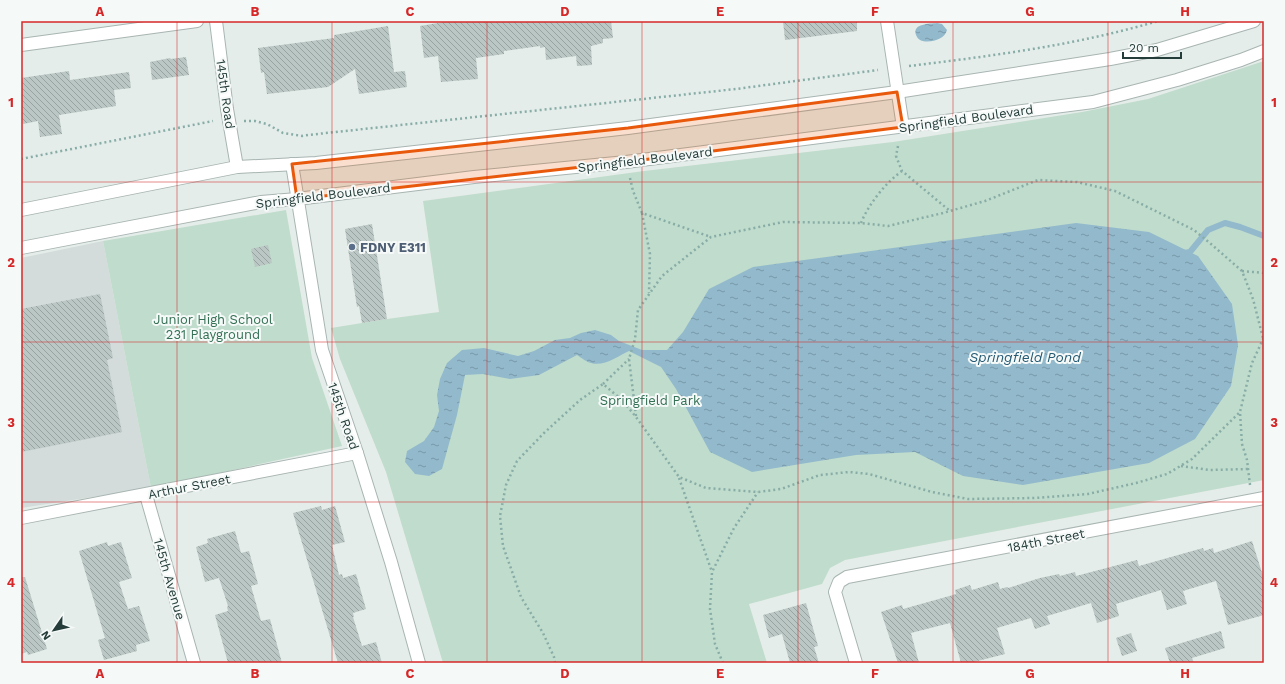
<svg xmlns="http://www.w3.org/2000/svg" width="1285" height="684" font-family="'Work Sans',sans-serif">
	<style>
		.built { fill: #d3dcda }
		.green { fill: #c0dccc }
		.water { fill: url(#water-ripples) }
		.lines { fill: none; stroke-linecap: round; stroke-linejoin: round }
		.stream { stroke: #92bacc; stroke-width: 6 }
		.building { fill: url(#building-back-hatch) }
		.minor-casing { stroke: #a8b5b2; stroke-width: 14 }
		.path { stroke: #88ada7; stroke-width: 2.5; stroke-dasharray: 2 3; stroke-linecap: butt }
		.minor { stroke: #fff; stroke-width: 12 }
		.marked { fill: #e8590c; fill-opacity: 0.2; stroke: #e8590c; stroke-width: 3; stroke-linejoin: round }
		.grid { fill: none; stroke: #d62828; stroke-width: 1; stroke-opacity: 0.55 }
		.service-dot { fill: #5c6f8a; stroke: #f5f9f8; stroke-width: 1.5 }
		.labels { text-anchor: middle; stroke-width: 4; stroke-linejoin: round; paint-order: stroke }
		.street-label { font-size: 13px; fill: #253d3a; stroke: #f5f9f8 }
		.service-label { font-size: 13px; font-weight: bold; fill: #4e5e75; stroke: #f5f9f8; text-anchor: start }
		.park-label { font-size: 13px; fill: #337054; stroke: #f5f9f8 }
		.water-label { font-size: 14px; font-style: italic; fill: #255a74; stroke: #f5f9f8 }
		.neatline { fill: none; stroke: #d62828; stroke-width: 1.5 }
		.grid-label { font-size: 13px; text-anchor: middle; font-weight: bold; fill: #d62828 }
	</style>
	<defs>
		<pattern id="water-ripples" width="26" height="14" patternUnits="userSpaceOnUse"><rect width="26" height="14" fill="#92bacc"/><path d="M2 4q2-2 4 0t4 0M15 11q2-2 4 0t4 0" fill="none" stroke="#7798a7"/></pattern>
		<pattern id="building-back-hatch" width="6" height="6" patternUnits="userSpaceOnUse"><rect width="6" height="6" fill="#bac7c4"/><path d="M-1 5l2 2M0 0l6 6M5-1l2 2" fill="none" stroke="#97a3a0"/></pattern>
	</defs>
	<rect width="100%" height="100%" fill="#e5edea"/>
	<!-- built -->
	<polygon class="built" points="103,241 151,488 21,508 21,258"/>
	<!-- green -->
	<g class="green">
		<polygon points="1264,61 1264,480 845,560 830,568 822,584 749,604 767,663 443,663 386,472 340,359 331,328 387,319 439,312 423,201 644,171 893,142 1082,112 1148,99"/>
		<polygon points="286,210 312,358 342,446 151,488 103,241"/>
	</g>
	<!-- water -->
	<g class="water">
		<path d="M937,23l5,1 5,6c-2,10 -19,14 -27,10 -2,-1 -3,-3 -4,-5 -4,-12 14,-11 21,-12z"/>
		<path d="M1076,223l73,9 49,24 34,48 6,41 -7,41 -36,53 -46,24 -126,22 -60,-9 -48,-24 -59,3 -104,17 -42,-20 -34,-63 -15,-22 -32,-16c-11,5 -25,16 -38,12 -5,-1 -9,-5 -14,-8l-38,20 -29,4 -27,-5 -18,1 -8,40 -15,54 -13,7 -14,-2 -10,-12 2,-11 17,-10 10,-14 5,-16 -2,-16 3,-16 7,-16 15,-13 22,-2 34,8 16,-5 21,-11 15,-2 11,-5 14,-3 16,5 8,6 23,9h25l16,-18 26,-43 44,-22z"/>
	</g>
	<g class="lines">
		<!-- stream -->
		<polyline class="stream" points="1184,253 1190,252 1208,230 1225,223 1240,227 1264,236"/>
	</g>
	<!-- building -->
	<g class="building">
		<polygon points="450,21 611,21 613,38 603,39 603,43 591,46 592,65 577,66 576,56 546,60 545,47 540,48 540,46 504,51 504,54 476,58 478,79 441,82 438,56 424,58 420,26"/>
		<polygon points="783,21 857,21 857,31 785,40"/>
		<polygon points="388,26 394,72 405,71 407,87 359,94 355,69 328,87 267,94 264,72 261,73 258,48 334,38 334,35"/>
		<polygon points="186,57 189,75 152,80 150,62 170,58 171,59"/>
		<polygon points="69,71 70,80 129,72 131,88 114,90 116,106 59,115 62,134 40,137 38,121 23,124 21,111 21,78"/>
		<polygon points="372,224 387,319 362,323 359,306 357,307 345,229"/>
		<polygon points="268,245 272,263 255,267 251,249"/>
		<polygon points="100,294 113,358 107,360 122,432 21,452 21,309"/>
		<polygon points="321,506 322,510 335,506 345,542 332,545 339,575 342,574 343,578 356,574 366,609 353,613 354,617 353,617 362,646 376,642 382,663 338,663 293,513"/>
		<polygon points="235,531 241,553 249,551 258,584 251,586 261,621 270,619 282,663 228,663 215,615 228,611 227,607 228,606 219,578 205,582 196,547 208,543 207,539"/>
		<polygon points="1252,541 1264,579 1264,615 1228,625 1216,581 1183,591 1187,604 1167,610 1161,590 1116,604 1119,616 1097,623 1091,603 1047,616 1050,624 1035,629 1031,618 997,628 1005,654 970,663 961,663 950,623 911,633 919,663 898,663 881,612 902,605 903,609 953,595 956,594 955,590 970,585 972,590 998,582 1000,589 1007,587 1008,588 1040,578 1059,574 1060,576 1075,572 1076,576 1137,560 1139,566 1203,548 1204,551 1213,548 1214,553"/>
		<polygon points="107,542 108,546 121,542 132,578 119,582 128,609 139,606 150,641 136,645 137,651 104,660 98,640 105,638 79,551"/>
		<polygon points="21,577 25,577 47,649 28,655 27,652 21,654"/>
		<polygon points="806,603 818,646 814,647 819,663 790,663 782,634 769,638 763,615"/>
		<polygon points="1221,631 1225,648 1192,658 1194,663 1170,663 1165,648"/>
		<polygon points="1131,633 1137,651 1122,656 1116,638"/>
	</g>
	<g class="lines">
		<defs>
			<g id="minor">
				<polyline points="216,21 227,109 237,167"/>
				<polyline points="887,21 903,127"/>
				<polyline points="21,45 197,21"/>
				<polyline points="292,164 322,350 357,453 391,562 419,663"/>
				<polyline points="21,210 237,167 316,163 487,144 628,128 897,92 1110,59 1157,50 1254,21"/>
				<polyline points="21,248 261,202 297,199 474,177 626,162 1093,102 1177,80 1241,60 1264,51"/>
				<polyline points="146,495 194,663"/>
				<polyline points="21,518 357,453"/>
				<polyline points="856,663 835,592 839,582 847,577 1264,498"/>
			</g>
		</defs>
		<!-- minor casing -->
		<use href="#minor" class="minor-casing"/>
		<!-- path -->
		<g class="path">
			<path d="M909,66c83,-10 168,-21 249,-45"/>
			<polyline points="244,121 255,121 267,124 283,133 302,136 308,135 736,89 878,70"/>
			<polyline points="898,146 896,156 902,171 950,211"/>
			<polyline points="21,159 213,121"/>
			<polyline points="630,178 633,191 642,213 711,237"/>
			<polyline points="642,213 650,254 649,293"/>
			<path d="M861,223c7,-18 25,-41 41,-52"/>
			<polyline points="1242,271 1264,273"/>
			<polyline points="603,384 629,359"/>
			<polyline points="636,416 629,359 635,339 638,310 662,276 711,237 783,222 861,223 888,226 943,213 985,201 1038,180 1077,182 1115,191 1194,230 1211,244 1242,271 1253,299 1263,338"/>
			<polyline points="1181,466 1210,470 1248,469"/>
			<polyline points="679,478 712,572"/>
			<polyline points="1250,485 1247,460 1242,444 1240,412 1252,363 1264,337"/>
			<polyline points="555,663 554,657 543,633 521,597 503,546 500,516 506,485 517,461 544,433 580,400 603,384 622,400 636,417 679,477 706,488 758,492 781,489 820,475 849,472 869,474 932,492 968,499 1035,498 1088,494 1136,483 1167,474 1192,459 1240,412"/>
			<polyline points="723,663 715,644 710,609 712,572 734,528 758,492"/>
		</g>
		<!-- minor -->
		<use href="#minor" class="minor"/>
	</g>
	<!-- marked area -->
	<path class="marked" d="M897,92l6,35 -277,35 -329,37 -5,-35 336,-36z"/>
	<!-- grid -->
	<path class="grid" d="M177,21v642M332,21v642M487,21v642M642,21v642M798,21v642M953,21v642M1108,21v642M21,182h1243M21,342h1243M21,502h1243"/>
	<!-- markers -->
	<circle class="service-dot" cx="352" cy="247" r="4"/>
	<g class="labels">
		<!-- street labels -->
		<g class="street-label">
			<text transform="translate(226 94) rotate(82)" y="5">145th Road</text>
			<text transform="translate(966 118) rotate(-8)" y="5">Springfield Boulevard</text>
			<text transform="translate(645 159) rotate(-7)" y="5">Springfield Boulevard</text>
			<text transform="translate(323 195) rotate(-7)" y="5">Springfield Boulevard</text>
			<text transform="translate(344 416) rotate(71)" y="5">145th Road</text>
			<text transform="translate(189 486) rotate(-11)" y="5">Arthur Street</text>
			<text transform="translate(1046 540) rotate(-11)" y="5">184th Street</text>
			<text transform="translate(170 579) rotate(74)" y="5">145th Avenue</text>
		</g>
		<!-- service labels -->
		<g class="service-label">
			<text x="360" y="252">FDNY E311</text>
		</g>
		<!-- park labels -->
		<g class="park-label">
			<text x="213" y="324">Junior High School<tspan x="213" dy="15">231 Playground</tspan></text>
			<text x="650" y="405">Springfield Park</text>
		</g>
		<!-- water labels -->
		<g class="water-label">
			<text x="1025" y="362">Springfield Pond</text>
		</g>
	</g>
	<!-- border -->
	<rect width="1285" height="684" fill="none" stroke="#f5f9f8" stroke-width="44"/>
	<!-- north arrow -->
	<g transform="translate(54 630) rotate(236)" stroke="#f5f9f8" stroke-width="3" paint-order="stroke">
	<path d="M0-3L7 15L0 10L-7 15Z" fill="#253d3a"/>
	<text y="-6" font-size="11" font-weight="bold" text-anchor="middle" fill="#253d3a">N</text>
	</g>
	<!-- scale -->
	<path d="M1123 52v6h58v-6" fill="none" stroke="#253d3a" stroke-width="2"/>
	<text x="1129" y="52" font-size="12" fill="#253d3a" stroke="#f5f9f8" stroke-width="3" paint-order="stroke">20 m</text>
	<rect x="22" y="22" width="1241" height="640" class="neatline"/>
	<g class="grid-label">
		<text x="100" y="16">A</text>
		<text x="255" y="16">B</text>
		<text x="410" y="16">C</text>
		<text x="565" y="16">D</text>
		<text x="720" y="16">E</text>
		<text x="875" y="16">F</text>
		<text x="1030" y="16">G</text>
		<text x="1185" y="16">H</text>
		<text x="11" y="107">1</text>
		<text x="1274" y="107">1</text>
		<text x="11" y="267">2</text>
		<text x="1274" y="267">2</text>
		<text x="11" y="427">3</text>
		<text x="1274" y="427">3</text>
		<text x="11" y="587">4</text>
		<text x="1274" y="587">4</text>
		<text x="100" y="678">A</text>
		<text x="255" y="678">B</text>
		<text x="410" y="678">C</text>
		<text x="565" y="678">D</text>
		<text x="720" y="678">E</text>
		<text x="875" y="678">F</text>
		<text x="1030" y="678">G</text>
		<text x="1185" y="678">H</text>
	</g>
</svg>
